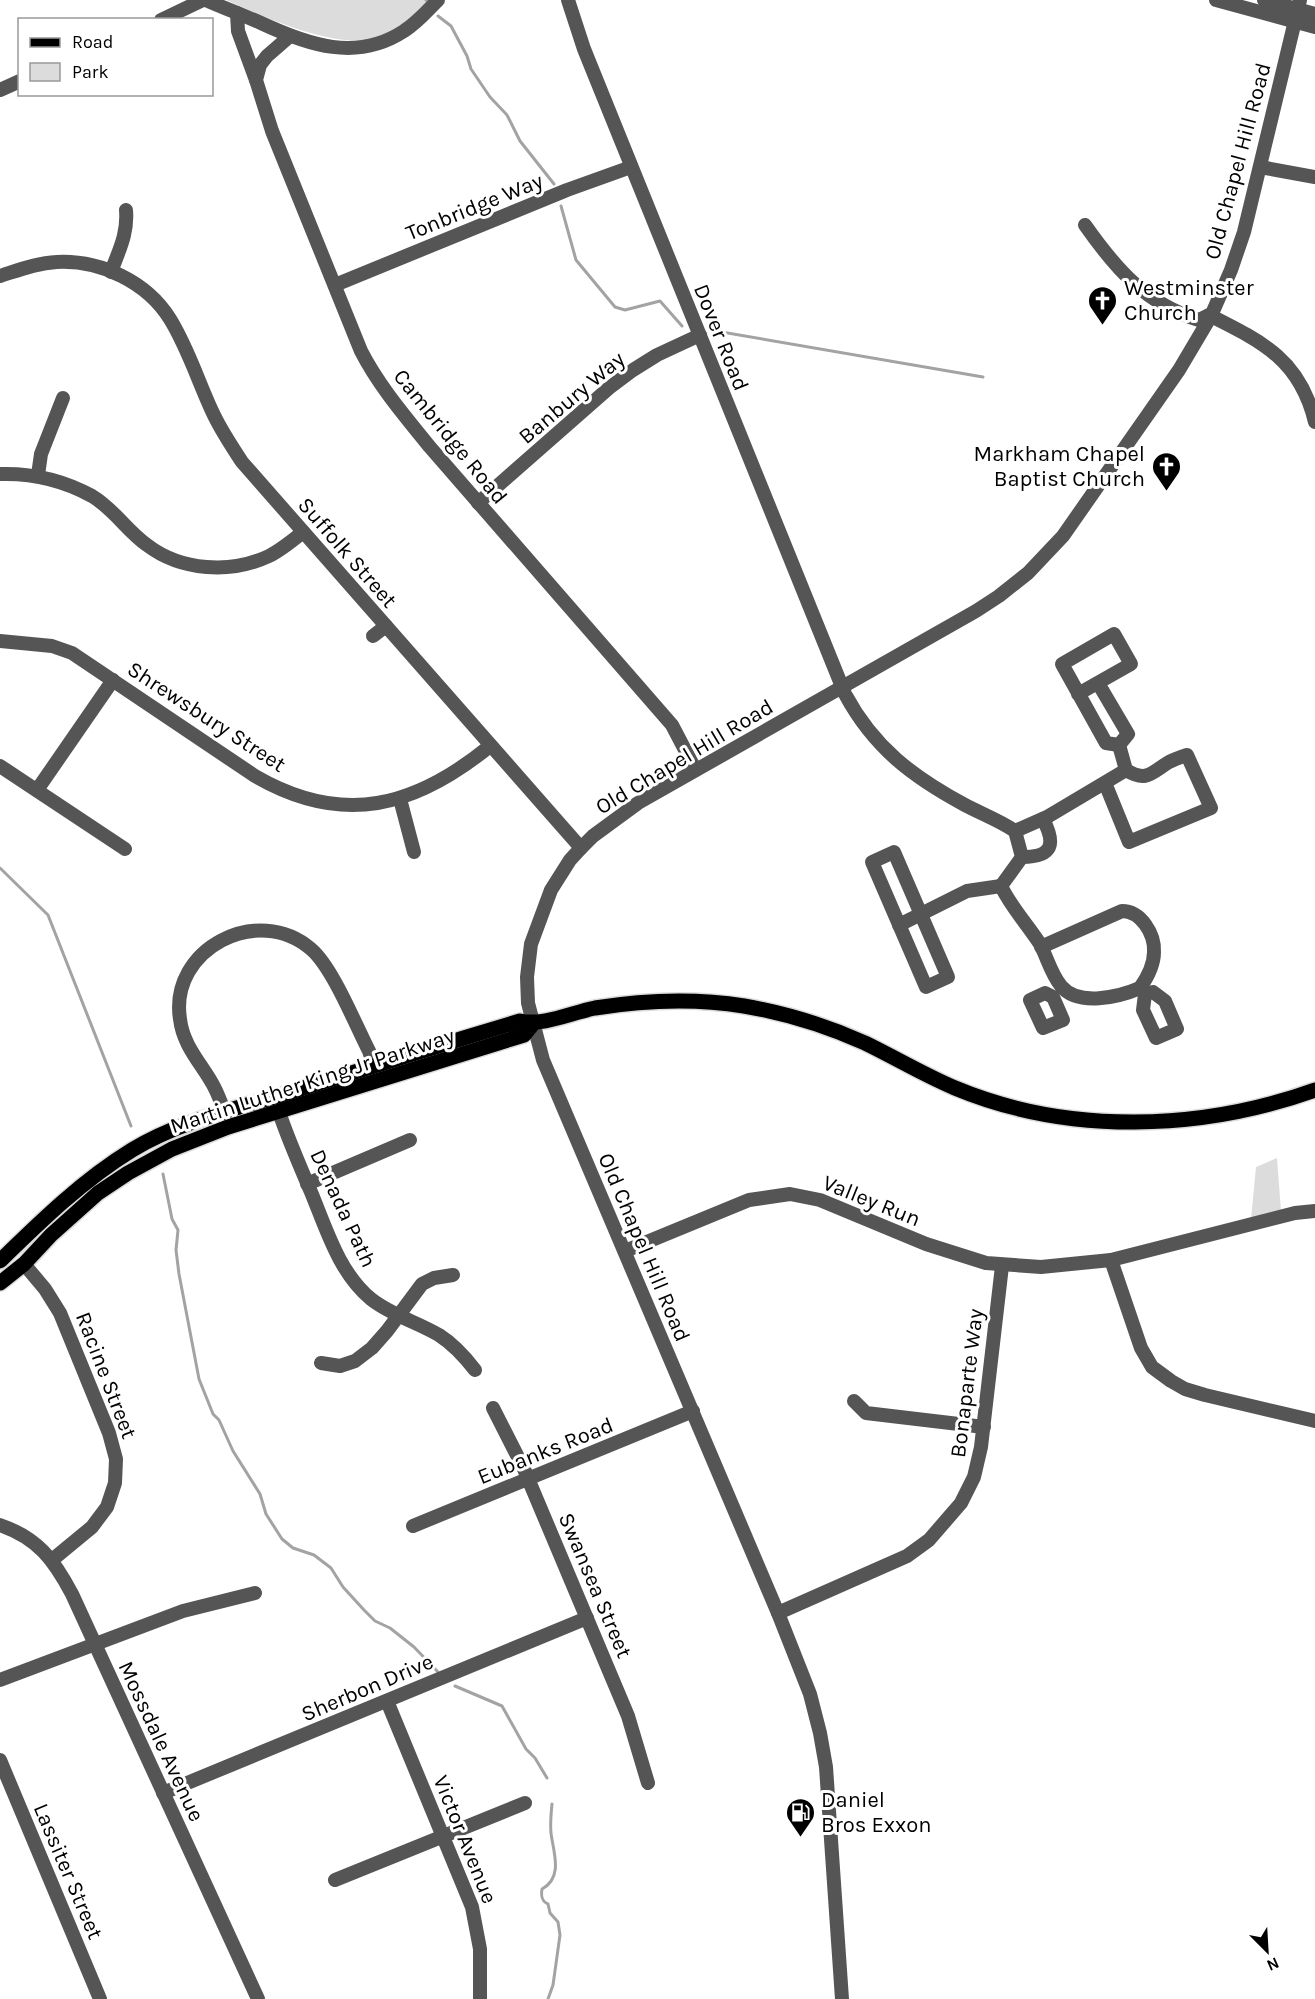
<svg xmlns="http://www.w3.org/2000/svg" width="1315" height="1999" font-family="Karla,sans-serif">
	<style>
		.green { fill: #dcdcdc }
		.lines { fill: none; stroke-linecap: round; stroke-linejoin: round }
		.stream { stroke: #a3a3a3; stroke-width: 3 }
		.major-casing { stroke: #dbdbdb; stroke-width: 18 }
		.minor { stroke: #555; stroke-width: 14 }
		.major { stroke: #000; stroke-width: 15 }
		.labels { text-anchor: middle; stroke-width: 6; stroke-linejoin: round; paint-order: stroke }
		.street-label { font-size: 22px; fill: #000; stroke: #fff }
		.poi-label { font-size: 22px; fill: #000; stroke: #fff; text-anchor: start }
	</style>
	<rect width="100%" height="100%" fill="#fff"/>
	<!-- green -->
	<g class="green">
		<path d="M226,0h204c-11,13 -26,27 -42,35 -43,20 -121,-17 -162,-35z"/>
		<polygon points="1277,1158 1281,1211 1251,1219 1256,1167"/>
	</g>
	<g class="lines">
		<!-- stream -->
		<g class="stream">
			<polyline points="426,0 427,1"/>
			<polyline points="438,16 451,26 467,56 471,69 490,97 507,115 520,141 554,184"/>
			<polyline points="561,206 576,260 615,307 625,310 660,301 682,326"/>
			<polyline points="710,330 983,377"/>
			<polyline points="0,868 48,915 131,1126"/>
			<polyline points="163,1174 172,1219 178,1230 176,1250 179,1274 199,1379 213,1414 219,1420 233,1451 260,1494 266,1514 282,1539 293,1548 314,1555 331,1568 343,1587 364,1610 375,1621 390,1628 414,1647 438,1672"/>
			<polyline points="455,1686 502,1706 526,1749 535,1758 547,1778"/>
			<path d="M548,1999l5,-14 7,-50 -2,-13 -8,-9 -2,-9c-7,-3 -7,-9 -6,-15 22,-12 11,-38 9,-56 -1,-10 0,-19 1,-29"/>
		</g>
		<defs>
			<g id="major">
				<path d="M0,1261c41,-40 83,-81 132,-111 44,-27 99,-40 149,-55 79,-25 159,-50 239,-74 24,5 50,-8 75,-13 50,-8 99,-10 149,-2 41,7 83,20 121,37 31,15 59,32 90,45 113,47 246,43 360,2"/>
				<polyline points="0,1283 24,1264 51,1235 98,1193 128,1173 172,1149 228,1127 524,1035 533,1024"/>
			</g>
		</defs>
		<!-- major casing -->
		<use href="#major" class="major-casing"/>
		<!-- minor -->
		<g class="minor">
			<path d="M206,0c18,8 37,15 55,23 47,22 96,39 143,8 13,-8 23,-20 34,-31"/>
			<path d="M568,0l16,49 261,645c29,54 68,83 120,111 17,9 34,15 50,26l7,26 -21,29"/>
			<polyline points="1216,0 1315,27"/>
			<polyline points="1264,0 1315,14"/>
			<polyline points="237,13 238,31 256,80"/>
			<polyline points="161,20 203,0"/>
			<path d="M290,36l-23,20 -7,9 -4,15 16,51 89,220c18,35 43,64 68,95l243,279 23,44"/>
			<polyline points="0,90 20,81"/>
			<polyline points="1260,167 1315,177"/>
			<path d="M1085,225c31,44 61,79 114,95l10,-5c54,27 91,45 106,107"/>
			<path d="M111,272c8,-22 17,-38 15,-62"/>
			<path d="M0,276c19,-6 37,-13 57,-14 44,-2 90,20 113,57 18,29 28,62 42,92 8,18 19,34 30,51l339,386"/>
			<polyline points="335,285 567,190 631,167"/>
			<path d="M0,474c33,-1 63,6 92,22 22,13 35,35 55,49 34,26 84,29 122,11 12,-6 23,-15 34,-24"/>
			<polyline points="38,475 41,454 63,398"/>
			<polyline points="478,503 609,388 633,370 657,355 700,335"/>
			<polyline points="373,636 386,626"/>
			<path d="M0,641l52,5 20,7 183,123c88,51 160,31 235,-30"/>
			<polyline points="1078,694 1131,664 1114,634 1062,664 1106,743 1119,745 1128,734 1098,683"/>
			<polyline points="0,766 125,849"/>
			<path d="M1105,783l24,59 82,-34 -24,-53c-6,2 -12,4 -18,7 -17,10 -22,21 -43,8l-7,-25"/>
			<polyline points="37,790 113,680"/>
			<polyline points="400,799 414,852"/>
			<polyline points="1015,831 1047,817 1126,770"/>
			<polygon points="894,852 948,977 926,987 872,862"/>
			<path d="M1022,857c31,0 34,-13 21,-38"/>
			<path d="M1001,886c10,21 26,38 39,58 7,13 11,30 21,42 17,21 58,11 79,2l5,6"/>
			<polyline points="899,925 967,891 1001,886"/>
			<path d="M1041,947l81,-36c19,0 33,23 32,41 0,13 -7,26 -14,36"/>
			<polygon points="1153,992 1165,1001 1177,1029 1156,1038 1143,1010 1145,994"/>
			<polygon points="1045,993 1053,997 1063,1020 1043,1028 1030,1000"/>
			<path d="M279,1112c9,27 21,54 32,80 15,36 28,81 60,107 20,16 46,23 68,36 14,9 26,22 36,35"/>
			<path d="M225,1113c-4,-10 -7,-20 -13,-30 -12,-21 -29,-38 -32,-64 -11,-70 78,-116 131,-70 22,19 44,75 58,102l5,15"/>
			<polyline points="307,1184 410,1140"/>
			<polyline points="1315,1211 1295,1213 1111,1260 1141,1348 1152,1367 1171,1381 1185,1389 1205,1395 1315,1421"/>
			<polyline points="625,1251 749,1200 790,1194 820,1200 926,1244 986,1263 1041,1267 1111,1260"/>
			<polyline points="24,1264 45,1289 60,1313 109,1433 116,1459 115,1483 107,1507 92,1527 52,1560"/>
			<polyline points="321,1363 340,1366 355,1361 372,1348 387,1331 422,1284 434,1278 453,1275"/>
			<polyline points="854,1401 866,1413 984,1427"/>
			<polyline points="493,1408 524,1469 628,1716 648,1783"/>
			<path d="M0,1525c38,13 54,35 72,69l186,405"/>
			<polyline points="413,1526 693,1411"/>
			<polyline points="778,1613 907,1556 929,1540 961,1503 974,1477 981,1447 1002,1266"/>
			<polyline points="0,1680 183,1611 255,1593"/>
			<polyline points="387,1701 472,1907 480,1949 480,1999"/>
			<polyline points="0,1760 100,1999"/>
			<polyline points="163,1793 587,1618"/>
			<polyline points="335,1880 525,1803"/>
			<polyline points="842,1999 826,1767 820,1733 810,1694 778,1613 543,1060 528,1003 527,977 531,944 551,890 570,860 581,848 593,836 638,803 976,611 999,596 1028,573 1063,536 1179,370 1211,316 1231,270 1244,232 1300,0"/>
		</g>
		<!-- major -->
		<use href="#major" class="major"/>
	</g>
	<!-- icons -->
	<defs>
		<symbol id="church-pin" viewBox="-11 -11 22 30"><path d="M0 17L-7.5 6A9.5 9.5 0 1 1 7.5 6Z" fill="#000" stroke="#fff"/><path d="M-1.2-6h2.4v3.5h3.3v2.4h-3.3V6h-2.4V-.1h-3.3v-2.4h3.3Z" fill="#fff"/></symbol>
		<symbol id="fuel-pin" viewBox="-11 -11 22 30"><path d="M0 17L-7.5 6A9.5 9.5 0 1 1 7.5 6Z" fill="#000" stroke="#fff"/><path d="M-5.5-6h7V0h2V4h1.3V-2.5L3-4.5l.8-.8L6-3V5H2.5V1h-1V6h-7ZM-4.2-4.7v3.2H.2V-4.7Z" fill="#fff"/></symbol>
	</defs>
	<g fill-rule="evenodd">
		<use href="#church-pin" x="1086" y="284" width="33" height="45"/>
		<use href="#church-pin" x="1150" y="450" width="33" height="45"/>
		<use href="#fuel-pin" x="784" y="1796" width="33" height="45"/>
	</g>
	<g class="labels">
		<!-- street labels -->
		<g class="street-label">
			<text transform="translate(1237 161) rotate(-75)" y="8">Old Chapel Hill Road</text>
			<text transform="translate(474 206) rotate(-22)" y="8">Tonbridge Way</text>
			<text transform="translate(722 337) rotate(68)" y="8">Dover Road</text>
			<text transform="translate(571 397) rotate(-40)" y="8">Banbury Way</text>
			<text transform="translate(451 436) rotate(51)" y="8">Cambridge Road</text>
			<text transform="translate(348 552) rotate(49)" y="8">Suffolk Street</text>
			<text transform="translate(207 716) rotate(33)" y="8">Shrewsbury Street</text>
			<text transform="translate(684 756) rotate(-31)" y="8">Old Chapel Hill Road</text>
			<text transform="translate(312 1080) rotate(-18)" y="8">Martin Luther King Jr Parkway</text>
			<text transform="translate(872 1200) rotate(22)" y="8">Valley Run</text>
			<text transform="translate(344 1208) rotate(65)" y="8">Denada Path</text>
			<text transform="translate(645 1247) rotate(67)" y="8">Old Chapel Hill Road</text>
			<text transform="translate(107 1375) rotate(69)" y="8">Racine Street</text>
			<text transform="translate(966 1383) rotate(-83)" y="8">Bonaparte Way</text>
			<text transform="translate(545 1450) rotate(-22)" y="8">Eubanks Road</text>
			<text transform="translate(596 1585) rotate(67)" y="8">Swansea Street</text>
			<text transform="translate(367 1687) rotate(-23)" y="8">Sherbon Drive</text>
			<text transform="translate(162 1741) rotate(65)" y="8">Mossdale Avenue</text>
			<text transform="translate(466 1839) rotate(68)" y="8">Victor Avenue</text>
			<text transform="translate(69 1871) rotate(67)" y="8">Lassiter Street</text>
		</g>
		<!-- poi labels -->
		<g class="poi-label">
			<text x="1124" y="295">Westminster<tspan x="1124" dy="25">Church</tspan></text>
			<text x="1145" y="461" text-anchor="end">Markham Chapel<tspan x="1145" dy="25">Baptist Church</tspan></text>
			<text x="821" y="1807">Daniel<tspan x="821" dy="25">Bros Exxon</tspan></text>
		</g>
	</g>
	<!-- legend -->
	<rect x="18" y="18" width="195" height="78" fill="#ffffff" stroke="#999999" stroke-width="1.5"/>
	<rect x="30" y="38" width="30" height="9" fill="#000000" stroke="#999999" stroke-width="1.5"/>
	<text x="72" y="48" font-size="18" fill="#000000">Road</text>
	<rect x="30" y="63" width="30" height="18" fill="#dcdcdc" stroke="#999999" stroke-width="1.5"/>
	<text x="72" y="78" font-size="18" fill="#000000">Park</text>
	<!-- north arrow -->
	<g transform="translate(1267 1951) rotate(156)" stroke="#ffffff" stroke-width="4.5" paint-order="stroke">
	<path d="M0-4.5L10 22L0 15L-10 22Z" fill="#000000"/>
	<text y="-9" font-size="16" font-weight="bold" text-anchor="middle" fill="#000000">N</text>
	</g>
</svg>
